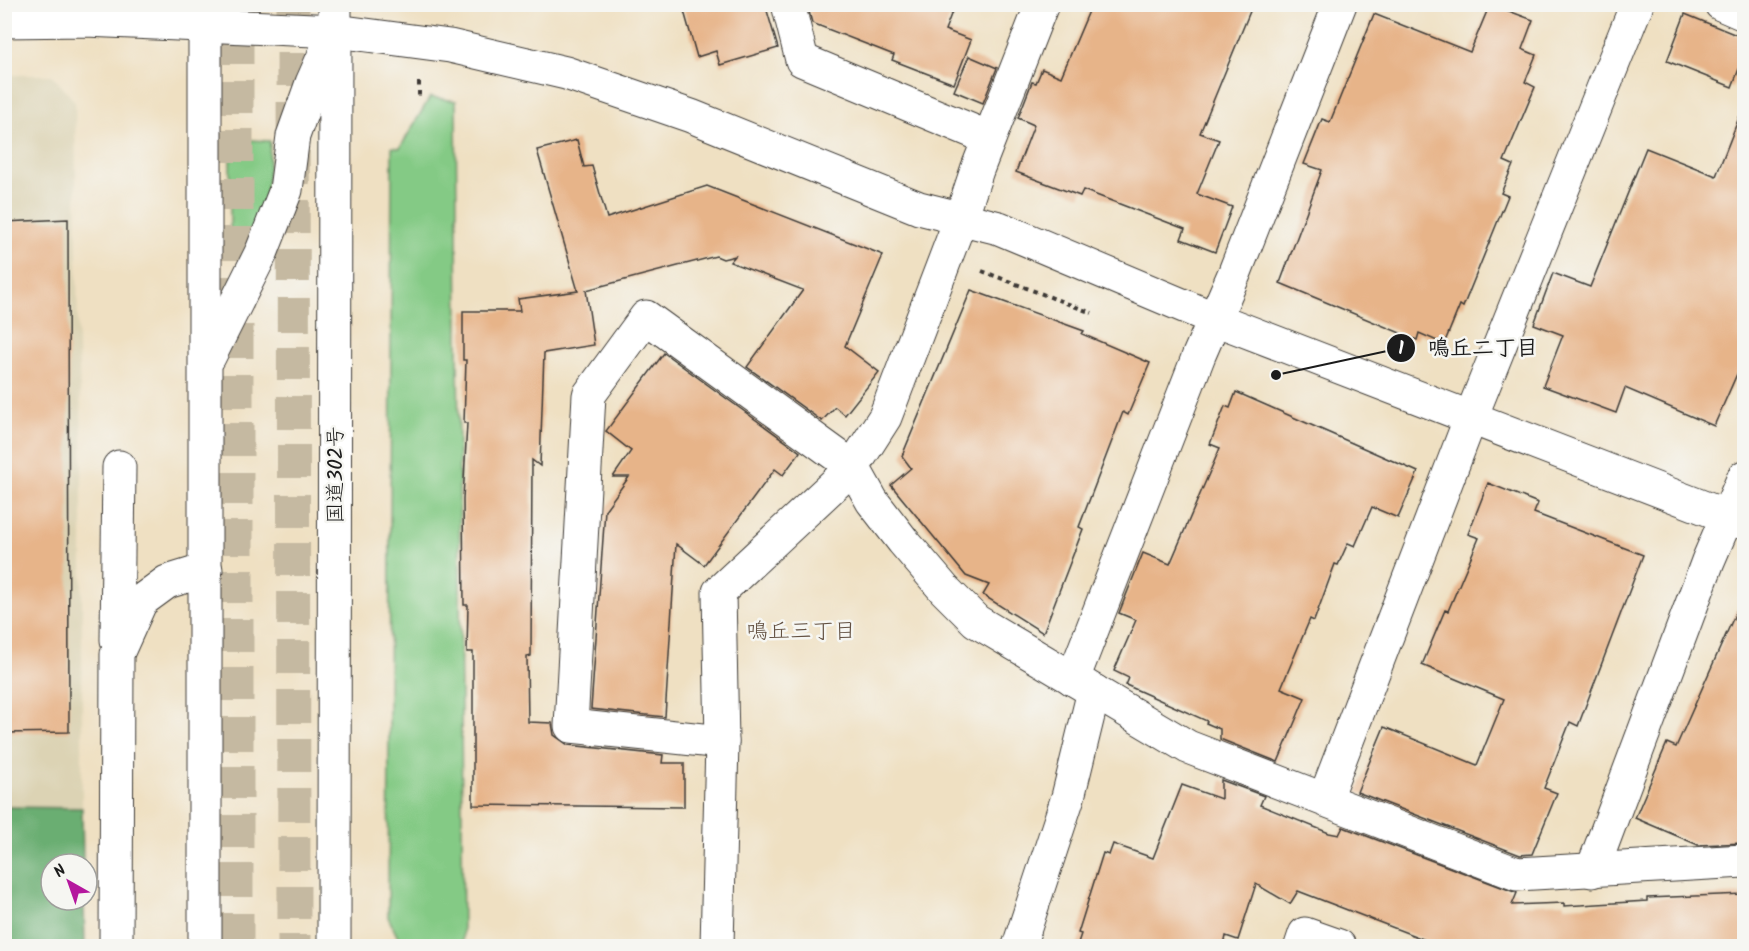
<svg xmlns="http://www.w3.org/2000/svg" width="1749" height="951" font-family="Kalam,'Klee One',sans-serif">
	<style>
		.built { fill: #dcd3b4 }
		.green { fill: #84ca85; stroke: #507350; stroke-width: 1.5 }
		.forest { fill: #6bae72; stroke: #446547; stroke-width: 1.5 }
		.building { fill: #e7b489 }
		.lines { fill: none; stroke-linecap: round; stroke-linejoin: round }
		.motorway-tunnel { stroke: #c5b9a1; stroke-width: 33; stroke-dasharray: 33 16; stroke-linecap: butt }
		.minor-casing { stroke: #3c3935; stroke-width: 35 }
		.tertiary-casing { stroke: #3c3935; stroke-width: 35 }
		.trunk-casing { stroke: #3c3935; stroke-width: 35 }
		.path { stroke: #3c3935; stroke-width: 4; stroke-dasharray: 4.5 4.5; stroke-linecap: butt }
		.minor { stroke: #fff; stroke-width: 33 }
		.tertiary { stroke: #fff; stroke-width: 33 }
		.trunk { stroke: #fff; stroke-width: 33 }
		.labels { text-anchor: middle; stroke-width: 5; stroke-linejoin: round; paint-order: stroke }
		.street-label { font-size: 21px; fill: #1c1c1c; stroke: #f6f6f2 }
		.neighbourhood-label { font-size: 22px; fill: #635142; stroke: #f6f6f2 }
		.leader { fill: none; stroke: #1c1c1c; stroke-width: 2 }
		.callout-dot { fill: #1c1c1c; stroke: #f6f6f2; stroke-width: 2 }
		.mark-label { font-size: 18px; text-anchor: middle; font-weight: bold; fill: #fff }
		.callout-label { font-size: 22px; text-anchor: middle; font-weight: bold; fill: #1c1c1c; stroke: #f6f6f2; stroke-width: 5; stroke-linejoin: round; paint-order: stroke }
	</style>
	<rect width="100%" height="100%" fill="#f6f6f2"/>
	<filter id="ink" filterUnits="userSpaceOnUse"><feTurbulence type="fractalNoise" baseFrequency=".0167" numOctaves="2"/><feDisplacementMap in="SourceGraphic" scale="12" xChannelSelector="R" yChannelSelector="G"/><feConvolveMatrix kernelMatrix="1 2 1 2 8 2 1 2 1" color-interpolation-filters="sRGB"/></filter>
	<filter id="wash" filterUnits="userSpaceOnUse"><feTurbulence type="fractalNoise" baseFrequency=".008" numOctaves="4" result="noise"/><feDisplacementMap in="SourceGraphic" scale="24" xChannelSelector="R" yChannelSelector="G"/><feGaussianBlur stdDeviation="1.35" result="paint"/><feColorMatrix in="noise" values="0 0 0 0 0 0 0 0 0 0 0 0 0 0 0 0 0 1.4 0 .05"/><feComposite in="paint" operator="in"/></filter>
	<g filter="url(#wash)">
		<rect width="100%" height="100%" fill="#efe0c2"/>
		<!-- built -->
		<polygon class="built" points="5,75 52,75 75,102 78,349 82,432 82,808 5,807"/>
		<!-- green -->
		<g class="green">
			<polygon points="430,97 456,101 463,946 402,946 388,917 392,147 400,148"/>
			<path d="M232,139l38,2c-1,31 -3,93 -31,112l-5,-1 -4,-13v-96z"/>
		</g>
		<!-- forest -->
		<polygon class="forest" points="5,807 82,808 83,864 51,864 51,900 84,900 85,946 5,946"/>
		<g id="blocks">
			<!-- building -->
			<g class="building">
				<polygon points="682,4 765,4 778,48 720,65 716,51 697,57"/>
				<polygon points="807,4 955,4 945,30 971,40 954,84 892,60 894,55 812,23"/>
				<polygon points="1092,4 1253,4 1200,133 1219,140 1197,194 1232,207 1215,252 1181,239 1185,229 1083,190 1080,196 1016,172 1034,125 1018,118 1032,82 1036,83 1042,69 1061,77"/>
				<polygon points="1490,4 1533,20 1522,49 1536,55 1525,82 1535,87 1504,161 1513,165 1501,193 1508,196 1463,307 1460,305 1444,344 1419,333 1417,340 1280,283 1322,170 1304,164 1322,119 1330,122 1374,14 1470,52"/>
				<polygon points="1685,14 1744,38 1744,56 1732,87 1667,61"/>
				<polygon points="969,56 997,68 983,103 954,91"/>
				<polygon points="1742,110 1744,110 1744,358 1714,426 1625,388 1616,413 1543,386 1563,335 1534,324 1553,273 1590,287 1646,148 1716,176"/>
				<polygon points="577,140 584,167 592,166 607,218 707,186 883,255 845,346 879,372 845,415 835,407 822,421 747,367 803,290 730,262 735,256 723,259 716,256 586,290 594,345 544,353 540,466 532,460 531,656 527,657 528,722 552,723 554,735 568,745 663,755 662,763 684,763 684,807 473,805 473,652 467,652 468,605 464,605 463,499 467,423 464,423 466,360 463,360 463,311 520,311 518,299 578,291 537,150"/>
				<polygon points="68,219 69,732 4,733 4,222"/>
				<polygon points="971,290 1084,331 1082,334 1150,363 1128,415 1123,412 1079,527 1083,529 1043,633 983,595 989,585 966,576 891,485 911,468 902,456"/>
				<polygon points="664,353 800,452 783,475 775,469 704,565 676,544 665,717 591,709 605,510 629,477 613,477 631,451 606,431"/>
				<polygon points="1236,392 1418,472 1398,518 1372,507 1355,546 1348,543 1338,565 1335,564 1314,621 1310,619 1281,688 1305,698 1278,762 1220,739 1220,729 1206,723 1207,721 1126,685 1129,678 1114,671 1136,620 1119,613 1143,553 1170,564 1220,448 1210,444 1225,406 1230,408"/>
				<polygon points="1488,483 1538,503 1534,513 1643,555 1578,726 1570,722 1544,788 1557,793 1532,854 1520,855 1357,792 1384,727 1477,765 1504,699 1422,665 1445,610 1448,611 1479,538 1468,534"/>
				<polygon points="1744,594 1744,843 1698,845 1635,818 1667,743 1676,747"/>
				<polygon points="1221,780 1264,796 1260,805 1329,833 1339,835 1343,827 1517,893 1512,905 1564,903 1564,906 1647,901 1647,898 1744,894 1744,946 1441,946 1298,891 1290,904 1256,884 1238,940 1226,936 1224,946 1077,946 1081,934 1078,933 1103,853 1109,855 1113,844 1153,858 1182,785 1221,799"/>
			</g>
		</g>
	</g>
	<g filter="url(#ink)">
		<use href="#blocks" fill-opacity="0" stroke="#3c3935" stroke-width="1.5"/>
		<g class="lines">
			<!-- motorway-tunnel -->
			<g class="motorway-tunnel">
				<polyline points="293,4 294,946"/>
				<polyline points="237,946 237,4"/>
			</g>
			<defs>
				<g id="minor">
					<polyline points="788,4 802,60 989,138"/>
					<polyline points="1721,4 1744,14"/>
					<polyline points="117,640 119,467"/>
					<polyline points="1073,679 1199,355 1235,272 1340,4"/>
					<polyline points="722,742 571,726 589,395 646,317 853,467 872,501 903,541 944,589 976,621 1188,747 1517,874 1744,861"/>
					<polyline points="1325,798 1471,417 1637,4"/>
					<polyline points="1592,871 1708,561 1744,477"/>
					<polyline points="116,946 117,654 141,601 167,582 206,570"/>
					<polyline points="717,946 722,742 719,592 853,467 885,417 961,218 977,170 1042,4"/>
					<polyline points="1019,946 1068,797 1094,691"/>
					<polyline points="1301,946 1305,934 1339,946"/>
				</g>
				<polyline id="tertiary" points="4,21 86,20 336,31 450,46 566,73 691,116 919,208 999,228 1215,319 1744,523"/>
				<g id="trunk">
					<polyline points="209,357 262,251 286,190 293,136 312,83 331,40"/>
					<polyline points="205,946 205,4"/>
					<polyline points="334,946 335,4"/>
				</g>
			</defs>
			<!-- minor casing -->
			<use href="#minor" class="minor-casing"/>
			<!-- tertiary casing -->
			<use href="#tertiary" class="tertiary-casing"/>
			<!-- trunk casing -->
			<use href="#trunk" class="trunk-casing"/>
			<!-- path -->
			<g class="path">
				<polyline points="419,82 419,97"/>
				<polyline points="982,271 1092,313"/>
			</g>
			<!-- minor -->
			<use href="#minor" class="minor"/>
			<!-- tertiary -->
			<use href="#tertiary" class="tertiary"/>
			<!-- trunk -->
			<use href="#trunk" class="trunk"/>
		</g>
	</g>
	<g class="labels">
		<!-- street labels -->
		<g class="street-label">
			<text transform="translate(335 475) rotate(-90)" y="7">国道302号</text>
		</g>
		<!-- neighbourhood labels -->
		<g class="neighbourhood-label">
			<text x="801" y="638">鳴丘三丁目</text>
		</g>
	</g>
	<!-- callouts -->
	<path class="leader" d="M1276 375L1401 348"/>
	<g class="callout-dot">
		<circle cx="1276" cy="375" r="6"/>
		<circle cx="1401" cy="348" r="15"/>
	</g>
	<g class="mark-label">
		<text x="1401" y="354">1</text>
	</g>
	<g class="callout-label">
		<text x="1483" y="355">鳴丘二丁目</text>
	</g>
	<!-- margin -->
	<rect width="1749" height="951" fill="none" stroke="#f6f6f2" stroke-width="24"/>
	<!-- north arrow -->
	<g transform="translate(69 882) rotate(320)"><circle r="28" fill="#f6f6f2" stroke="#9f9f9c" stroke-width="1.5"/>
	<path d="M0-4.5L10 22L0 15L-10 22Z" fill="#b5179e"/>
	<text y="-9" font-size="16" font-weight="bold" text-anchor="middle" fill="#1c1c1c">N</text>
	</g>
</svg>
